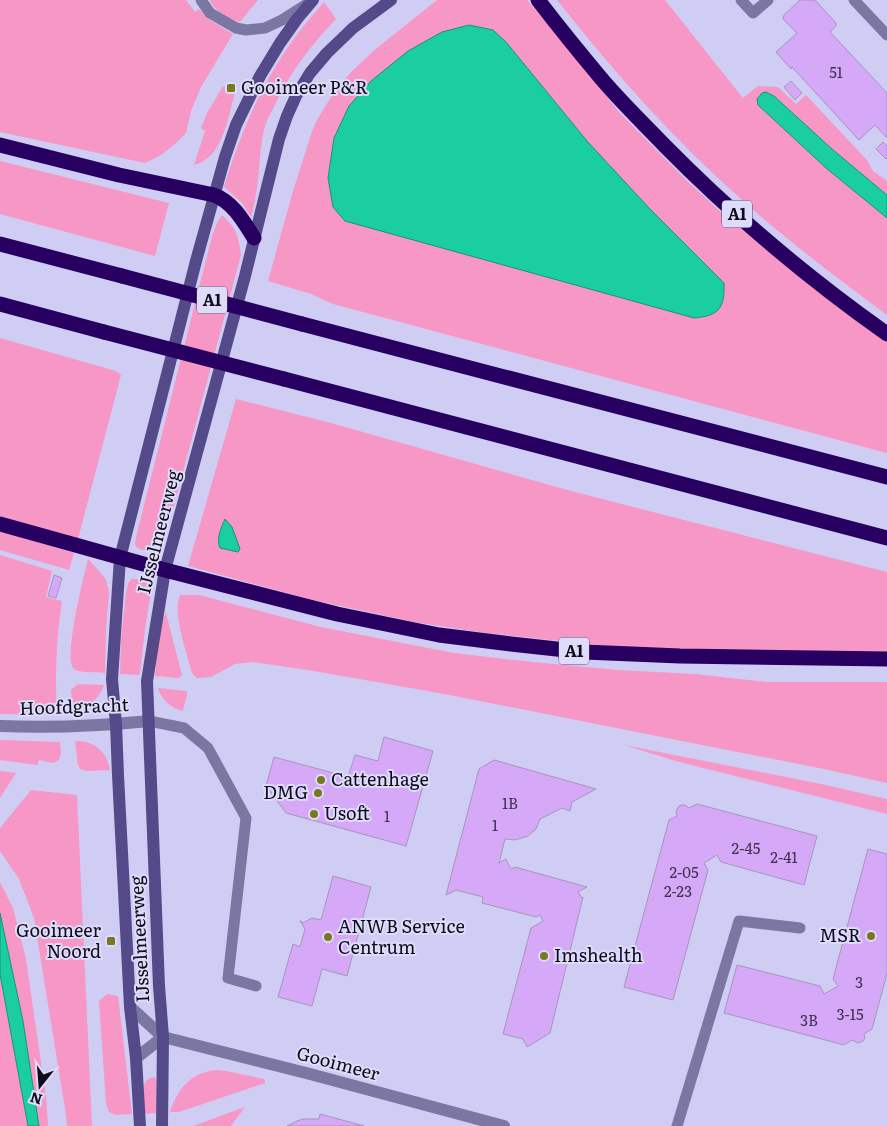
<svg xmlns="http://www.w3.org/2000/svg" width="887" height="1126" font-family="Literata,serif">
	<style>
		.green { fill: #f697c6; fill-rule: evenodd }
		.water { fill: #1acea1; stroke: #169478 }
		.building { fill: #d5a9f8; stroke: #a795b8 }
		.lines { fill: none; stroke-linecap: round; stroke-linejoin: round }
		.lane { stroke: #7b77a3; stroke-width: 11 }
		.street { stroke: #7b77a3; stroke-width: 12 }
		.secondary { stroke: #544a89; stroke-width: 12 }
		.highway { stroke: #270062; stroke-width: 15 }
		.highway-bridge { stroke: #270062; stroke-width: 15 }
		.poi-dot { fill: #78781f; stroke: #dedbfb; stroke-width: 2 }
		.labels { text-anchor: middle; stroke-width: 4; stroke-linejoin: round; paint-order: stroke }
		.number-label { font-size: 15px; fill: #403351 }
		.shield { fill: #dedbfb; stroke: #4c4a5d; stroke-width: 1 }
		.shield-label { font-size: 16px; font-weight: bold; fill: #0e0c19 }
		.poi-label { font-size: 18px; fill: #0e0c19; stroke: #dedbfb; text-anchor: start }
		.street-label { font-size: 18px; fill: #0e0c19; stroke: #dedbfb }
	</style>
	<rect width="100%" height="100%" fill="#d0cdf5"/>
	<!-- green -->
	<g class="green">
		<polygon points="0,0 186,0 195,12 199,9 210,20 233,34 201,87 191,111 186,133 175,144 161,155 145,163 0,132"/>
		<path d="M211,0h47l-18,22c-13,-3 -23,-10 -30,-21z"/>
		<path d="M437,0h90l25,28 67,84 67,68 35,32 88,72 78,58v111l-554,-149 -22,-10 -43,-13 25,-90 19,-60 5,-11 17,-28 19,-22 24,-22zM493,30l13,12 81,99 63,68 56,55 -264,-232z"/>
		<path d="M557,0h108l78,98 15,-12 20,1 18,17 10,-9 61,65 6,11 14,10v14l-55,-46 -58,-53 -17,3 1,6 68,63 61,50v97c-50,-37 -99,-74 -145,-115 -68,-60 -129,-129 -185,-200z"/>
		<path d="M324,2l12,17c-26,27 -48,56 -63,90 -4,7 -8,14 -9,21 -5,21 -4,43 -8,64 -1,8 -3,15 -5,23l-9,-14 -18,-16c17,-56 41,-112 78,-159 7,-9 15,-17 22,-26z"/>
		<path d="M223,86l12,7c-6,21 -11,55 -30,67 -3,2 -7,4 -11,5l11,-34 -4,-3 6,-15z"/>
		<polygon points="0,161 169,203 155,256 0,214"/>
		<path d="M222,215c15,14 16,20 19,40l-67,250 -17,42 -8,4 -10,-2 -4,-4 1,-8 76,-301 5,-13z"/>
		<polygon points="0,338 116,371 121,375 78,539 0,516"/>
		<polygon points="236,399 331,423 571,491 887,572 887,654 647,650 485,633 414,622 313,600 188,566"/>
		<polygon points="0,532 18,536 74,553 69,570 0,550"/>
		<path d="M0,555l52,16 -6,26 16,4c-6,38 -7,75 -5,114l-57,-1z"/>
		<path d="M88,559l11,12 7,9 3,12 -3,39 -1,42c-7,-1 -27,0 -31,-4 -11,-10 10,-94 14,-110z"/>
		<polygon points="131,579 136,579 147,582 149,584 151,592 145,629 140,674 139,675 120,674 121,641 126,593 128,584"/>
		<path d="M180,595h19l122,32 133,26 79,9 85,8 77,4 72,8h120v101l-63,-14 -385,-76 -131,-23 -55,-8 -18,2 -24,13 -14,1 -5,-5c-5,-20 -20,-59 -12,-78z"/>
		<polygon points="166,613 182,675 179,678 155,676 159,624"/>
		<path d="M78,684l26,1c-5,15 -17,23 -31,28l-2,-23z"/>
		<path d="M158,688l29,3v4l-4,15 -1,1c-11,-3 -21,-12 -24,-23z"/>
		<polygon points="0,740 60,742 61,754 59,760 53,763 39,760 37,765 0,760"/>
		<path d="M75,741c19,-1 32,11 35,29l-23,1 -7,-2 -2,-4z"/>
		<polygon points="624,745 821,784 887,799 887,814 679,762"/>
		<polygon points="0,771 16,773 0,798"/>
		<polygon points="31,790 77,795 92,1126 67,1126 66,1115 34,918 19,879 0,851 0,828"/>
		<polygon points="0,882 13,908 26,959 46,1097 48,1126 39,1126 23,1021 0,913"/>
		<polygon points="0,974 28,1126 0,1126"/>
		<polygon points="107,994 118,996 132,1114 116,1115 109,1112 106,1104 99,1001"/>
		<path d="M215,1070l11,1 38,8 1,2v2l-86,29h-8l-1,-1c9,-23 19,-37 45,-41z"/>
		<polygon points="152,1077 156,1078 157,1113 144,1114 144,1085 146,1081"/>
		<polygon points="245,1107 231,1126 193,1126"/>
	</g>
	<!-- water -->
	<g class="water">
		<path d="M469,25l24,5 13,12 81,99 63,68 74,74c1,25 -5,33 -30,35l-349,-97 -12,-14 -5,-29 6,-40 15,-32 22,-25 37,-30 34,-19z"/>
		<polygon points="766,92 774,96 832,149 887,195 887,218 826,168 758,105 757,99 762,93"/>
		<path d="M225,519l7,8 8,22 -2,3 -18,-4c-4,-10 1,-20 5,-29z"/>
		<polygon points="0,913 23,1021 39,1126 28,1126 0,974"/>
	</g>
	<!-- building -->
	<g class="building">
		<polygon points="800,0 815,0 836,23 836,26 830,32 887,93 887,138 875,125 859,140 792,67 791,69 776,52 797,33 783,19 784,15"/>
		<polygon points="791,81 802,93 795,100 784,87"/>
		<polygon points="883,142 887,146 887,158 886,159 876,149"/>
		<polygon points="54,575 62,578 56,598 48,596"/>
		<polygon points="384,737 433,751 406,846 286,813 266,786 274,757 348,777 355,755 378,761"/>
		<polygon points="494,760 596,789 572,802 570,811 562,808 540,819 536,829 528,836 515,840 505,839 499,863 506,859 511,869 515,867 587,887 578,892 582,898 583,897 550,1033 527,1047 523,1039 503,1034 531,928 543,921 540,915 536,917 482,903 483,897 456,890 446,895 479,769"/>
		<polygon points="697,804 817,836 804,885 721,862 717,855 704,863 708,870 673,1000 624,987 669,820 677,816 676,811 679,806 682,805 685,805 689,808"/>
		<polygon points="868,849 887,854 887,974 872,1029 864,1034 865,1038 863,1041 858,1043 852,1040 844,1045 724,1013 737,965 820,986 824,994 838,986 833,979"/>
		<polygon points="333,876 371,887 347,976 322,969 312,1006 278,997 293,944 300,947 305,929 300,921 301,921 303,923 312,918 321,920"/>
		<polygon points="320,1114 364,1126 287,1126 297,1121 303,1119 319,1119"/>
	</g>
	<g class="lines">
		<!-- lane -->
		<g class="lane">
			<polyline points="201,0 210,13 236,28 246,30 265,28 282,20 307,4"/>
			<polyline points="741,0 753,13 768,0"/>
			<polyline points="854,0 887,35"/>
			<polyline points="149,721 184,728 208,748 246,818 228,978 256,986"/>
			<polyline points="677,1126 739,921 800,928"/>
		</g>
		<!-- street -->
		<g class="street">
			<path d="M0,726c50,2 100,0 149,-5"/>
			<polyline points="130,1007 163,1037 310,1074 504,1126"/>
			<polyline points="136,1058 163,1037"/>
		</g>
		<!-- secondary -->
		<g class="secondary">
			<polyline points="140,1126 136,1058 130,1007 118,775 116,724 112,679 120,558 196,261 225,157 236,125 260,76 280,43 297,19 313,0"/>
			<polyline points="162,1126 163,1037 159,986 147,681 165,570 245,276 279,139 287,116 296,96 310,73 327,53 353,28 391,0"/>
		</g>
		<!-- highway -->
		<g class="highway">
			<path d="M538,0c20,26 41,52 62,77 20,24 43,46 65,69 68,69 143,132 222,188"/>
			<path d="M0,145l119,30 95,20c19,7 30,27 40,43"/>
			<polyline points="0,244 122,276"/>
			<polyline points="0,304 104,332"/>
			<polyline points="302,324 887,477"/>
			<polyline points="284,379 887,538"/>
			<polyline points="0,524 165,570 337,614 439,635 511,644 584,652 680,656 887,659"/>
		</g>
		<!-- highway-bridge -->
		<g class="highway-bridge">
			<polyline points="122,276 302,324"/>
			<polyline points="104,332 284,379"/>
		</g>
	</g>
	<!-- markers -->
	<g class="poi-dot">
		<rect x="226" y="83" width="10" height="10" rx="2.5"/>
		<circle cx="321" cy="780" r="5"/>
		<circle cx="318" cy="793" r="5"/>
		<circle cx="314" cy="814" r="5"/>
		<circle cx="871" cy="936" r="5"/>
		<circle cx="328" cy="937" r="5"/>
		<rect x="106" y="936" width="10" height="10" rx="2.5"/>
		<circle cx="544" cy="956" r="5"/>
	</g>
	<g class="labels">
		<!-- number labels -->
		<g class="number-label">
			<text x="836" y="78">51</text>
			<text x="510" y="809">1B</text>
			<text x="387" y="822">1</text>
			<text x="495" y="831">1</text>
			<text x="746" y="854">2-45</text>
			<text x="784" y="863">2-41</text>
			<text x="684" y="878">2-05</text>
			<text x="678" y="897">2-23</text>
			<text x="859" y="988">3</text>
			<text x="850" y="1020">3-15</text>
			<text x="809" y="1026">3B</text>
		</g>
		<!-- shield labels -->
		<g class="shield">
			<rect x="722" y="200.5" width="30" height="27" rx="4"/>
			<rect x="197" y="286.5" width="30" height="27" rx="4"/>
			<rect x="559" y="637.5" width="30" height="27" rx="4"/>
		</g>
		<g class="shield-label">
			<text x="737" y="220">A1</text>
			<text x="212" y="306">A1</text>
			<text x="574" y="657">A1</text>
		</g>
		<!-- poi labels -->
		<g class="poi-label">
			<text x="241" y="94">Gooimeer P&amp;R</text>
			<text x="331" y="786">Cattenhage</text>
			<text x="308" y="799" text-anchor="end">DMG</text>
			<text x="324" y="820">Usoft</text>
			<text x="338" y="933">ANWB Service<tspan x="338" dy="21">Centrum</tspan></text>
			<text x="101" y="937" text-anchor="end">Gooimeer<tspan x="101" dy="21">Noord</tspan></text>
			<text x="861" y="942" text-anchor="end">MSR</text>
			<text x="554" y="962">Imshealth</text>
		</g>
		<!-- street labels -->
		<g class="street-label">
			<text transform="translate(159 532) rotate(-76)" y="6">IJsselmeerweg</text>
			<text transform="translate(74 707) rotate(-2)" y="6">Hoofdgracht</text>
			<text transform="translate(140 939) rotate(-93)" y="6">IJsselmeerweg</text>
			<text transform="translate(338 1064) rotate(15)" y="6">Gooimeer</text>
		</g>
	</g>
	<!-- north arrow -->
	<g transform="translate(40 1086) rotate(197)" stroke="#dedbfb" stroke-width="4" paint-order="stroke">
	<path d="M0-4L9 19L0 12L-9 19Z" fill="#0e0c19"/>
	<text y="-8" font-size="14" font-weight="bold" text-anchor="middle" fill="#0e0c19">N</text>
	</g>
</svg>
